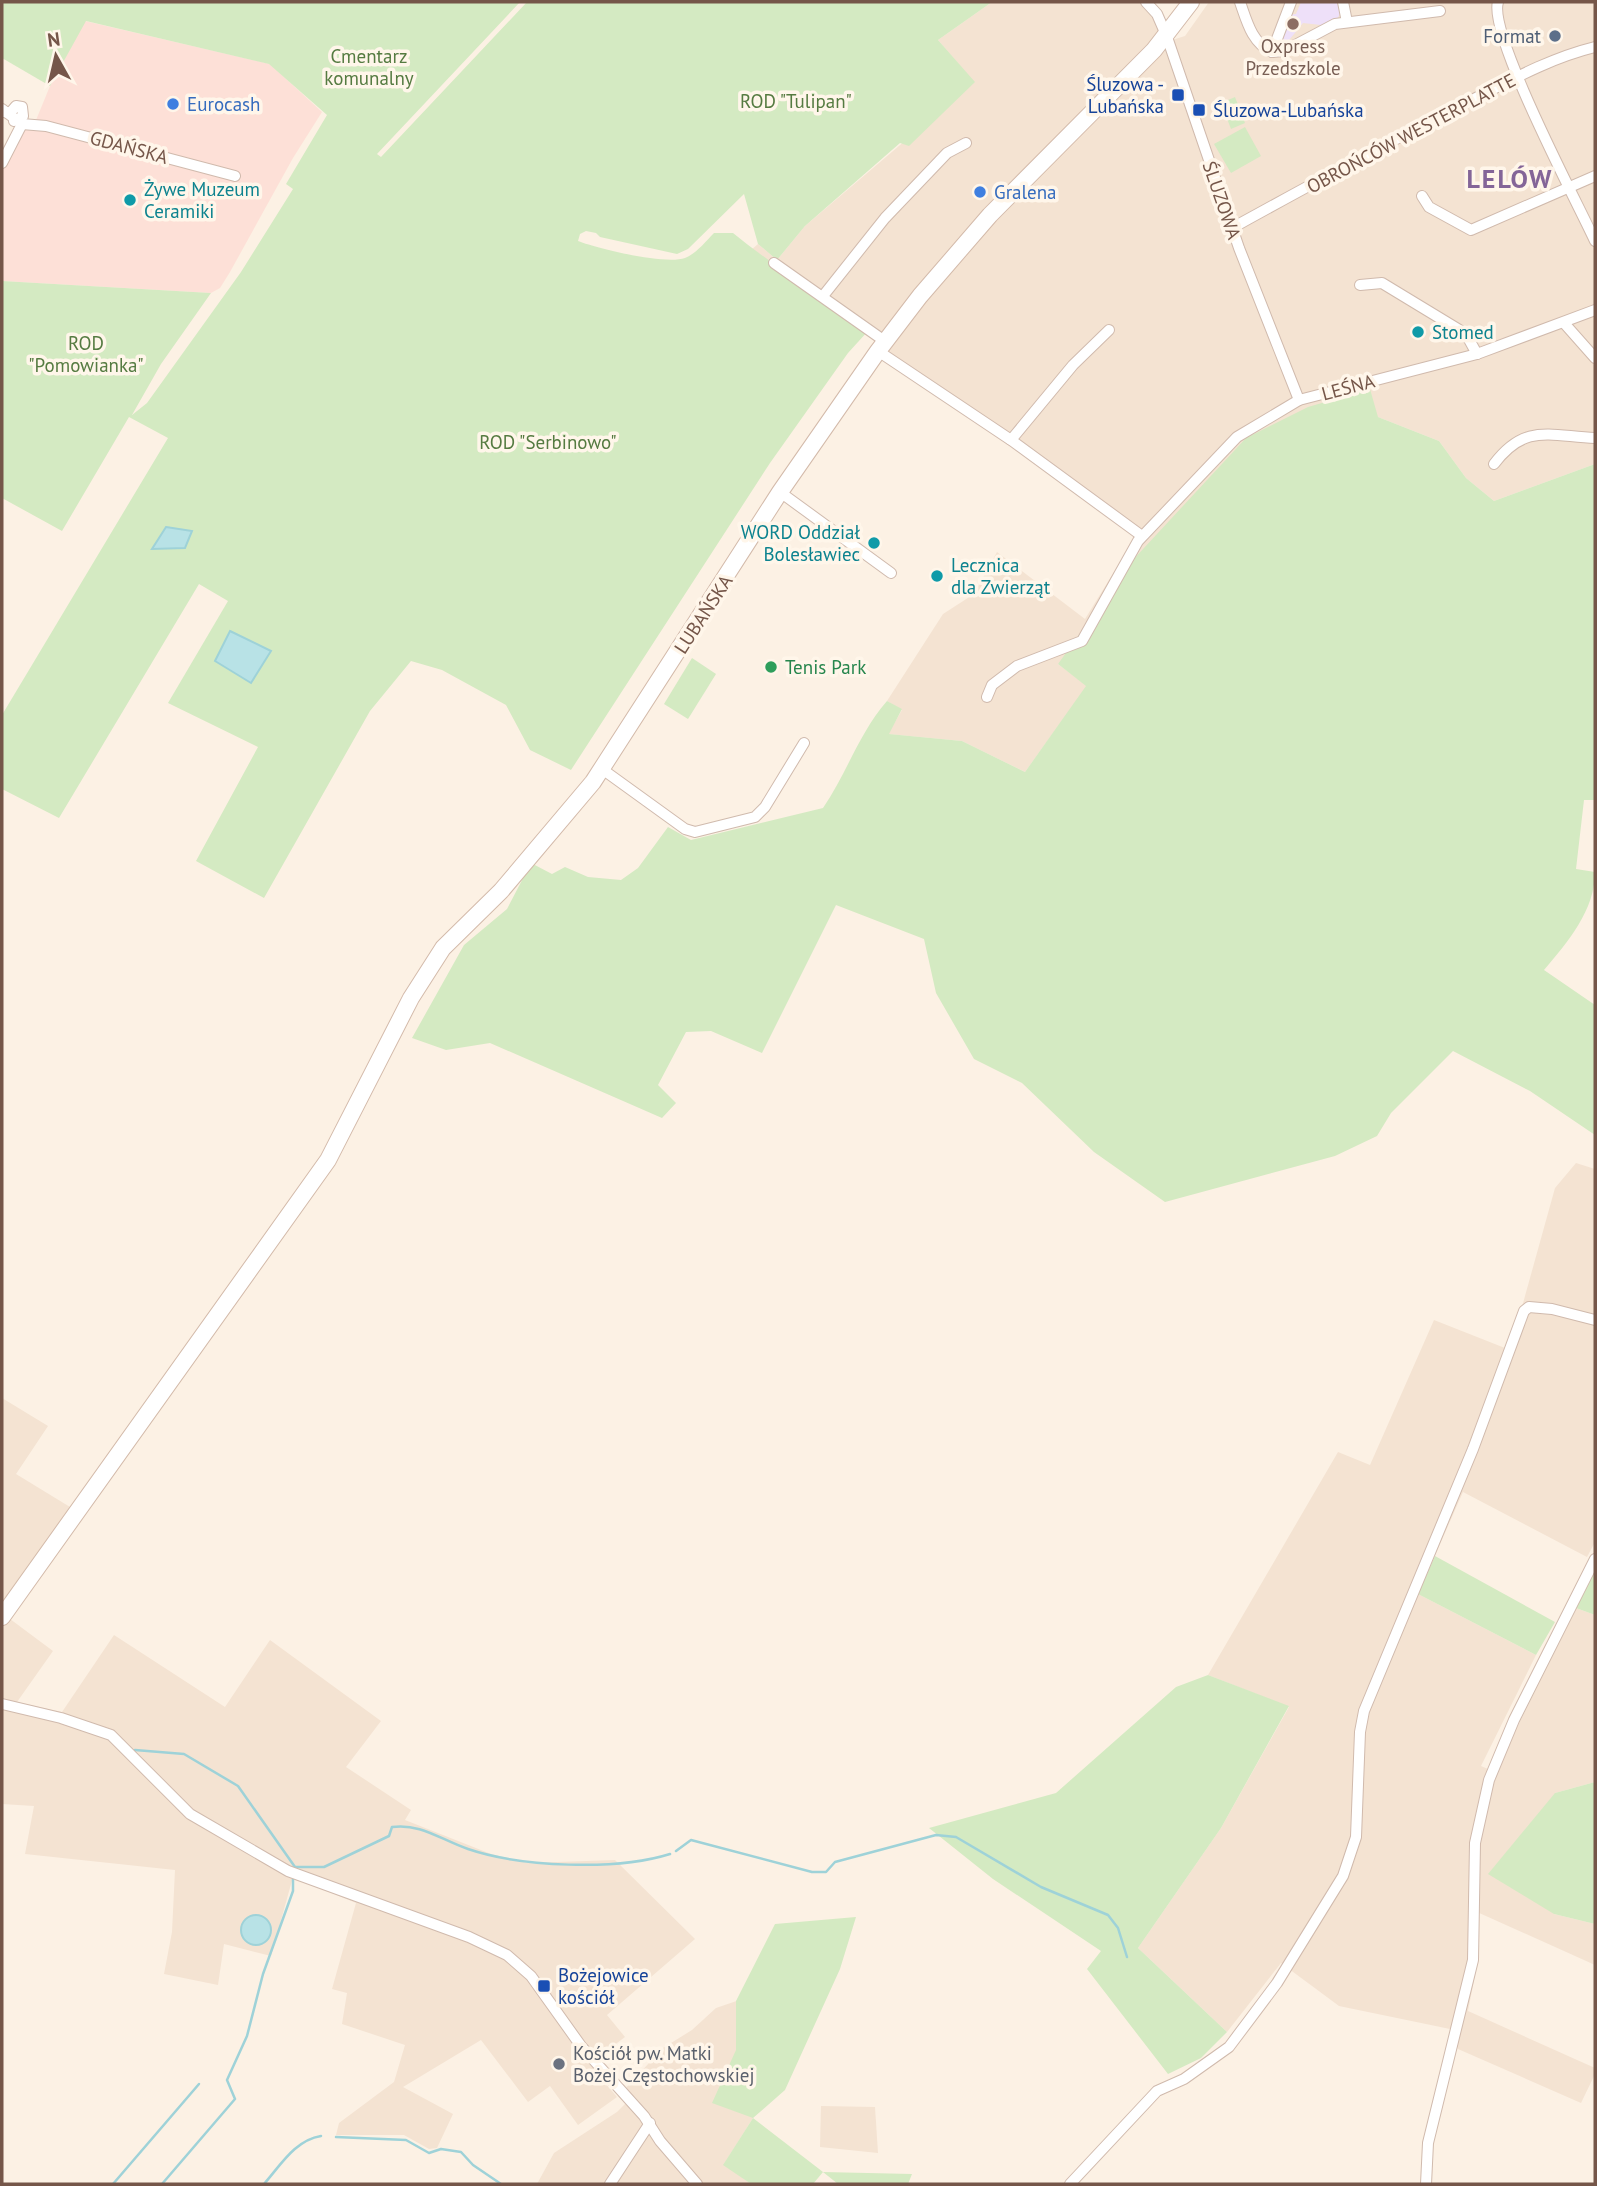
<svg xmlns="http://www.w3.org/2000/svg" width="1597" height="2186" font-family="'PT Sans',sans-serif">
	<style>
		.residential { fill: #f4e3d2 }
		.commercial { fill: #fde0d7 }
		.education { fill: #eee0f9 }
		.green { fill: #d4eac2 }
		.water { fill: #b8e2e6; stroke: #9ed2d8; stroke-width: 2 }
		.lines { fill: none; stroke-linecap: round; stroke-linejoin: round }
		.stream { stroke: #9ed2d8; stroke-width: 2.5 }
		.street-casing { stroke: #d0baad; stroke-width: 12 }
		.secondary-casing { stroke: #d3baaa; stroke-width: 18 }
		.street { stroke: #fff; stroke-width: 10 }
		.secondary { stroke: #fff; stroke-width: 16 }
		.education-dot { fill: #8d6e63; stroke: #fff6ea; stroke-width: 2.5 }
		.service-dot { fill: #5c6f8a; stroke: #fff6ea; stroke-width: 2.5 }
		.transit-dot { fill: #1a4fb4; stroke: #fff6ea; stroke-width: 2.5 }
		.shop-dot { fill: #3f7fe0; stroke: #fff6ea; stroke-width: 2.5 }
		.culture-dot { fill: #0f9aa8; stroke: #fff6ea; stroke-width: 2.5 }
		.leisure-dot { fill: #2e9e5b; stroke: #fff6ea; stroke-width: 2.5 }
		.worship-dot { fill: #6b7280; stroke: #fff6ea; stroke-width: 2.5 }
		.labels { text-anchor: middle; stroke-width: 7; stroke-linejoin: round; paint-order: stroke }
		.service-label { font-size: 19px; fill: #4e5e75; stroke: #fff6ea; text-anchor: end }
		.education-label { font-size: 19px; fill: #785e54; stroke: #fff6ea }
		.park-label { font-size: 19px; fill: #557b41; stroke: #fff6ea }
		.transit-label { font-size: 19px; fill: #164399; stroke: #fff6ea; text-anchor: start }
		.shop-label { font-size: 19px; fill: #366cbe; stroke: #fff6ea; text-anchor: start }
		.street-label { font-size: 19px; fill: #755649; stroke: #fff6ea }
		.culture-label { font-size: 19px; fill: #0d838f; stroke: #fff6ea; text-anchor: start }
		.leisure-label { font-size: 19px; fill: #27864d; stroke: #fff6ea; text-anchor: start }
		.worship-label { font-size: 19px; fill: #5b616d; stroke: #fff6ea; text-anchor: start }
		.district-label { font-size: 26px; font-weight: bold; letter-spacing: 2px; fill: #846598; stroke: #fff6ea }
	</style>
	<rect width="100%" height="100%" fill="#fcf1e4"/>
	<!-- residential -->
	<g class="residential">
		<polygon points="992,2 1146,2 1169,41 1185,36 1209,2 1595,2 1595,464 1494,501 1466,478 1439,441 1378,417 1058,664 1087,686 1025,772 962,741 888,734 902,710 887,701 943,614 974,594 997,552 1085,619 1125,554 1142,536 878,351 886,343 823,296 751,250 758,244 777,260 805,226 974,82 938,40"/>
		<polygon points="1576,1163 1595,1169 1595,1542 1587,1557 1463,1492 1418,1594 1536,1655 1481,1766 1495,1772 1576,1608 1595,1615 1595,1782 1555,1793 1554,1914 1595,1924 1595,1965 1477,1912 1479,1955 1468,2011 1595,2068 1595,2074 1581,2103 1458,2049 1450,2029 1339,2006 1281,1963 1227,2032 1138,1948 1221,1828 1289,1707 1208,1675 1338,1452 1370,1465 1434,1320 1510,1350 1555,1188"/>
		<polygon points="2,1398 48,1426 16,1474 70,1507 2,1603"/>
		<polygon points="2,1613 53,1651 17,1702 62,1712 114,1635 225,1707 270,1640 381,1721 346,1767 411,1810 405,1820 491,1854 528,1863 615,1860 695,1939 607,2015 625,2037 589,2064 617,2097 578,2125 550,2086 528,2102 481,2040 403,2087 453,2114 437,2148 429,2149 404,2135 336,2135 339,2123 394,2082 405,2045 342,2024 347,1993 332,1989 356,1903 293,1877 271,1956 224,1944 218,1985 164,1974 172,1932 175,1870 25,1854 34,1806 2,1804"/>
		<polygon points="757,1994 753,2118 724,2164 751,2184 537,2184 554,2153 617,2112 630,2099 623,2091 663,2048 692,2030 716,2008"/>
		<polygon points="821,2106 875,2107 878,2153 820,2147"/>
	</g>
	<!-- commercial -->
	<polygon class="commercial" points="85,21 270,64 322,112 293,158 230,272 220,288 211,293 2,281 2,162 22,124 34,125 50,86"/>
	<!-- education -->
	<polygon class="education" points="1301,2 1339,2 1340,14 1337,19 1321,25 1303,23 1285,45 1280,41 1287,15 1296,14"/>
	<!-- green -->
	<g class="green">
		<path d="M2,2h518l-143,152 4,3 146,-155h465l-54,38 37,42 -66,64 -9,-3 -95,83 -28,34 -19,-16 -14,-50 -56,55 -11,5 -77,-17 -4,-4 -10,-2 -6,3 -2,7c21,8 87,24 107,17 12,-5 20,-16 29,-25h19c43,35 91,64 135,98l-20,22 -78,110 -199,307 -41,-20 -24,-45 -64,-35 -31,-9 -41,50 -106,187 -68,-37 62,-114 -90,-44 60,-102 -29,-17 -140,234 -57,-29v-74l166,-277 -39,-21 -67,114 -60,-33v-217l209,12 -50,71 -29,51 15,-12 94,-131 52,-83 -7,-5 41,-69 -58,-51 -183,-43 -36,65 -48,-28z"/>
		<polygon points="1235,97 1245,123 1231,129 1221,103"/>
		<polygon points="1245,127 1261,156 1231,173 1214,144"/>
		<path d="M1370,389l8,28 61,24 27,37 28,23 101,-37v336h-11l-8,69 19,3c0,38 -27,70 -51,98l51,35v130l-65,-44 -77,-40 -62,62 -14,23 -42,20 -170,46 -71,-50 -72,-69 -48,-24 -38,-66 -12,-54 -88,-34 -74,148 -51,-22 -25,1 -28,53 18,18 -14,15 -172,-75 -44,7 -34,-12 52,-93 43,-36 24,-46 21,11 13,-7 23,10 33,3 17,-12 30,-41 23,13 132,-32c24,-35 36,-75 64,-107l15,8 -13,25 73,7 63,31 61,-86 -28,-22 73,-102 115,-124 62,-31z"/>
		<polygon points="692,658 716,674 688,719 664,704"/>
		<polygon points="1435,1556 1555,1622 1536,1655 1418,1594"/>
		<polygon points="1595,1571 1595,1615 1576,1608"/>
		<polygon points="1208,1675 1289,1706 1221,1828 1138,1948 1227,2032 1201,2058 1168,2074 1087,1969 1101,1951 993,1879 929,1828 1056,1793 1176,1687"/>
		<polygon points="1595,1782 1595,1924 1554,1914 1488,1874 1555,1793"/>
		<polygon points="856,1917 840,1969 785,2090 753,2118 823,2172 912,2174 908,2184 838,2184 823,2172 813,2184 751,2184 723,2165 753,2118 712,2103 736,2050 736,2001 775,1924"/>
	</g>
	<!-- water -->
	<g class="water">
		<polygon points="166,527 192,531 185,548 152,549"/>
		<polygon points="230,631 271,651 251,683 215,661"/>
		<circle cx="256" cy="1930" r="15"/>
	</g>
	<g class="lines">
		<!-- stream -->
		<g class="stream">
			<path d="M135,1750l49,4 54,32 57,81h29l65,-31 3,-9c29,-4 49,13 76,22 53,18 148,22 202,5"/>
			<polyline points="676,1851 691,1840 812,1872 826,1872 835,1862 936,1835 956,1837 1041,1887 1108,1915 1118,1928 1127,1957"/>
			<polyline points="336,2137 406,2140 429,2153 441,2149 461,2152 473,2165 501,2184"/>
			<polyline points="113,2184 199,2084"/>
			<polyline points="162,2184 235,2099 227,2080 247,2036 263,1974 293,1891 293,1879"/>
			<path d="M264,2184c16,-18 31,-44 57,-48"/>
		</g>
		<defs>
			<g id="street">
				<polyline points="1146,2 1157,14 1167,37 1239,248 1299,400"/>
				<path d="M1240,2c7,20 12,41 32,50"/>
				<polyline points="1343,2 1347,22"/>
				<path d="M1498,2c-10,32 79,200 97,239"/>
				<polyline points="1272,52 1284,51 1335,24 1440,11"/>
				<polyline points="1272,52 1291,2"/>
				<polyline points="2,109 22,124 46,126 235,176"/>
				<polyline points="4,112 10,113 16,106 22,107 23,116 14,121"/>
				<polyline points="2,163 22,124"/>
				<polyline points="1422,196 1429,207 1471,230 1595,176"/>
				<path d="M1232,228c78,-43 156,-86 236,-126 41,-21 82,-44 127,-55"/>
				<polyline points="774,263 886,342"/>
				<polyline points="1360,285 1382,283 1466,334 1477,354"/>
				<polyline points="823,296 885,218 947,153 966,143"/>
				<polyline points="1564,323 1595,358"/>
				<polyline points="878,351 1011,440 1142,536"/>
				<polyline points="1011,440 1073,365 1109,330"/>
				<path d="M1494,464c31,-41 55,-28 101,-26"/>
				<polyline points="780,492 891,573"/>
				<polyline points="987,697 992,685 1017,666 1082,641 1138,541 1237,437 1299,400 1477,354 1595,310"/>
				<polyline points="602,769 685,829 695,832 755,817 765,807 804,743"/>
				<polyline points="2,1704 61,1718 111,1735 190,1814 288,1871 469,1937 507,1955 531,1976 581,2046 644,2116 660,2141 697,2184"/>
				<polyline points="610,2184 650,2123"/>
				<polyline points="1070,2184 1157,2091 1184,2079 1229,2047 1277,1983 1343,1876 1356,1837 1360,1732 1364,1711 1473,1449 1524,1311 1529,1307 1552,1309 1595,1320"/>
				<polyline points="1426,2184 1428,2143 1473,1960 1475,1843 1489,1780 1514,1720 1595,1559"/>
			</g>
			<polyline id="secondary" points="2,1617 328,1160 411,998 443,948 501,891 593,782 780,492 878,351 920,296 990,215 1154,50 1191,2"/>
		</defs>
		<!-- street casing -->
		<use href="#street" class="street-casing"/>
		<!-- secondary casing -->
		<use href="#secondary" class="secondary-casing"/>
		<!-- street -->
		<use href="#street" class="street"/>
		<!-- secondary -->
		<use href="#secondary" class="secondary"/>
	</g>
	<!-- markers -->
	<circle class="education-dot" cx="1293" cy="24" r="7"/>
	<circle class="service-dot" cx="1555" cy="36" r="7"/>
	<g class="transit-dot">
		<rect x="1171" y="88" width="14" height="14" rx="3.5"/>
		<rect x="1192" y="103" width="14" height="14" rx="3.5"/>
		<rect x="537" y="1979" width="14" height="14" rx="3.5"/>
	</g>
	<g class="shop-dot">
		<circle cx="173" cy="104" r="7"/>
		<circle cx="980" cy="192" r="7"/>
	</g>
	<g class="culture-dot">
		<circle cx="130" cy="200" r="7"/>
		<circle cx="1418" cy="332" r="7"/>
		<circle cx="874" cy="543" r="7"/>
		<circle cx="937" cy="576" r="7"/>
	</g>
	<circle class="leisure-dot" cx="771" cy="667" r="7"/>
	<circle class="worship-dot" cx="559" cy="2064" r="7"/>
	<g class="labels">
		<!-- service labels -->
		<g class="service-label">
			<text x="1541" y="43">Format</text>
		</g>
		<!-- education labels -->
		<g class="education-label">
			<text x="1293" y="53">Oxpress<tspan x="1293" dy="22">Przedszkole</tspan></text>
		</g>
		<!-- park labels -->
		<g class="park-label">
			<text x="369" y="63">Cmentarz<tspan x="369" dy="22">komunalny</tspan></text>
			<text x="796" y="108">ROD "Tulipan"</text>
			<text x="86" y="350">ROD<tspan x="86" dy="22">"Pomowianka"</tspan></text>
			<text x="548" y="449">ROD "Serbinowo"</text>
		</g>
		<!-- transit labels -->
		<g class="transit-label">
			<text x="1164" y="91" text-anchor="end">Śluzowa -<tspan x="1164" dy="22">Lubańska</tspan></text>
			<text x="1213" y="117">Śluzowa-Lubańska</text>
			<text x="558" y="1982">Bożejowice<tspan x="558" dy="22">kościół</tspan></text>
		</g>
		<!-- shop labels -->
		<g class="shop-label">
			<text x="187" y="111">Eurocash</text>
			<text x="994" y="199">Gralena</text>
		</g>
		<!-- street labels -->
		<g class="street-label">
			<text transform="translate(1411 133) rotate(-28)" y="7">OBROŃCÓW WESTERPLATTE</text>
			<text transform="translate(129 147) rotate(15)" y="7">GDAŃSKA</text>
			<text transform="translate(1222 200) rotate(71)" y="7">ŚLUZOWA</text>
			<text transform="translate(1348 387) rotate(-15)" y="7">LEŚNA</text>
			<text transform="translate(703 614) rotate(-57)" y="7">LUBAŃSKA</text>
		</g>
		<!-- culture labels -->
		<g class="culture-label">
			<text x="144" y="196">Żywe Muzeum<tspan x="144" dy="22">Ceramiki</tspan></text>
			<text x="1432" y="339">Stomed</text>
			<text x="860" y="539" text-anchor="end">WORD Oddział<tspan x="860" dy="22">Bolesławiec</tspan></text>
			<text x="951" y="572">Lecznica<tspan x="951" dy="22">dla Zwierząt</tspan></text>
		</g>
		<!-- leisure labels -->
		<g class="leisure-label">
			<text x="785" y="674">Tenis Park</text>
		</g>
		<!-- worship labels -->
		<g class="worship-label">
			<text x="573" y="2060">Kościół pw. Matki<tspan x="573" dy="22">Bożej Częstochowskiej</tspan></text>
		</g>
		<!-- district labels -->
		<g class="district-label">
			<text x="1510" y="188">LELÓW</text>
		</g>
	</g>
	<!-- border -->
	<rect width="1597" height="2186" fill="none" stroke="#755649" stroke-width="7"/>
	<!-- north arrow -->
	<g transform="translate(56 56) rotate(352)" stroke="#fff6ea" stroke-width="5" paint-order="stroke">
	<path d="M0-5L12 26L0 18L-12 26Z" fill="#755649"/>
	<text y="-10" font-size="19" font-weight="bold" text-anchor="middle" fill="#755649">N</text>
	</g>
</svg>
